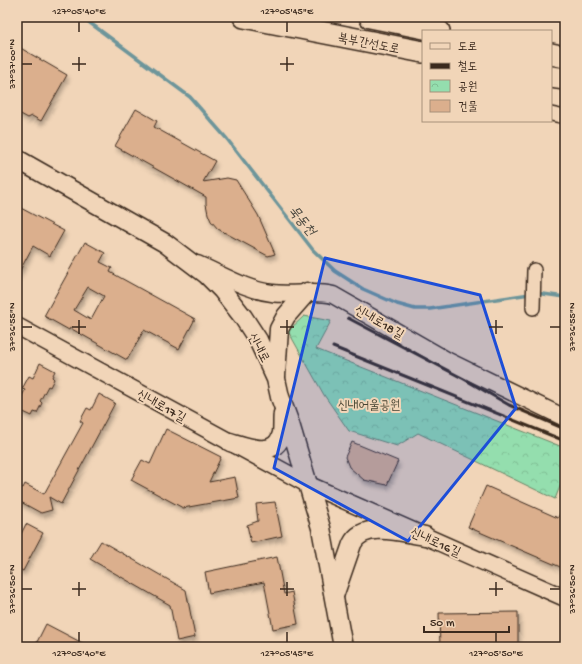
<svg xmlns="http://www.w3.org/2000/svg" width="582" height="664" font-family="'Gochi Hand','Poor Story',sans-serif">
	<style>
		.park { fill: url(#park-crowns); stroke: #688466 }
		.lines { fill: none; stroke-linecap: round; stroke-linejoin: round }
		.stream { stroke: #6d959a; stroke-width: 3.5 }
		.building { fill: #dbaf8d; stroke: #3b2a1e; fill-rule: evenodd; filter: url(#shadow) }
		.minor-casing { stroke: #3b2a1e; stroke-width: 16 }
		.tertiary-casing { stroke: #3b2a1e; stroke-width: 19 }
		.secondary-casing { stroke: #3b2a1e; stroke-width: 21 }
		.trunk-casing { stroke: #3b2a1e; stroke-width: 24 }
		.minor { stroke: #f1d5b8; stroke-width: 13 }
		.tertiary { stroke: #f1d5b8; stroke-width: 16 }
		.secondary { stroke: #f1d5b8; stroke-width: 18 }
		.trunk { stroke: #f1d5b8; stroke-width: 21 }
		.rail { stroke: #3b2a1e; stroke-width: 3 }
		.marked { fill: #1d4ed8; fill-opacity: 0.2; stroke: #1d4ed8; stroke-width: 3; stroke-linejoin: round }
		.ticks { fill: none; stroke: #3b2a1e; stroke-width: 1.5 }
		.labels { text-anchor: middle; stroke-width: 4; stroke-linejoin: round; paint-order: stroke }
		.street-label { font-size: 13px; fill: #3b2a1e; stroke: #f1d5b8 }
		.park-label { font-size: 13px; fill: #484534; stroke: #f1d5b8 }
		.water-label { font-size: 14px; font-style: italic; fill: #47453d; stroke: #f1d5b8 }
		.neatline { fill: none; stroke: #3b2a1e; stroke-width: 1.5 }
		.ticks-label { font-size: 10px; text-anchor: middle; fill: #3b2a1e }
	</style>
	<defs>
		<pattern id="park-crowns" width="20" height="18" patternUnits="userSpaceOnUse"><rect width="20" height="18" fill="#94deae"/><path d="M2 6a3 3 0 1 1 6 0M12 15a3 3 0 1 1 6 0" fill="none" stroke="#80bf95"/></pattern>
		<filter id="shadow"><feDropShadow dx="2" dy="4" stdDeviation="2" flood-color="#0004"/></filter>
	</defs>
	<rect width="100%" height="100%" fill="#f1d5b8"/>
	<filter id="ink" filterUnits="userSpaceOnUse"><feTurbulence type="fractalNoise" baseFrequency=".025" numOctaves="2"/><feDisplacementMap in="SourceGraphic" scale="8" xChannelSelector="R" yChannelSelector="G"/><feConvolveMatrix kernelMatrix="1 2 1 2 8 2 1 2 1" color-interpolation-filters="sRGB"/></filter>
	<g filter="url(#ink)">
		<!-- park -->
		<polygon class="park" points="304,316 331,321 316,349 565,448 565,474 555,499 418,433 397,446 349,431 324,395 288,331"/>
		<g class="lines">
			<!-- stream -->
			<g class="stream">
				<polyline points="82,17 190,97 227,139 313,250 335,271 363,289 397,304 415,309 430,309 530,294"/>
				<polyline points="536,293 565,297"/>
			</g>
		</g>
		<!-- building -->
		<g class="building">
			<polygon points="17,46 67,75 41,121 32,116 28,118 17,112"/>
			<polygon points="136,109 157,121 154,127 215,161 203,182 227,178 236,180 258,215 275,254 268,256 218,229 211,221 208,214 206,204 206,197 115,146"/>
			<polygon points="17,206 64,231 50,256 33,246 17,276"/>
			<path d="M85,242l20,11 -5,9 12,6 -2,4 85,47 -16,30 -35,-19 -17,30 -57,-32 -1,2 -25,-14zM88,287l16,9 -13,24 -17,-10z"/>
			<polygon points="40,363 55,371 52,377 54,379 50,387 48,386 40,401 42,403 37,413 34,412 32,416 17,409 17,406 25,390 22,389 29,376 33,378"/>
			<polygon points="99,394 115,403 61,504 49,497 52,510 41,513 17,500 17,485 23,488 25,484 44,494 83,423 80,421 87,408 91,410"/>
			<polygon points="166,429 221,457 209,482 235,477 239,498 183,508 131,480 142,460 150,464"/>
			<polygon points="352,442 398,461 387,485 364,480 349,467 345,457"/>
			<polygon points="486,486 558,518 565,502 565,569 468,527"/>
			<polygon points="275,502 282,536 251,543 247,525 258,521 256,504"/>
			<polygon points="26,524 43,533 23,571 17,568 17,542"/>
			<polygon points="101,541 186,590 195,637 177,641 170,605 90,559"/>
			<polygon points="277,557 284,594 292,592 298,624 273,629 264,582 209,593 205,572"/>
			<polygon points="518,612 518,647 440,647 439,613"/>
			<polygon points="46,624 90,647 46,647 37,642"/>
		</g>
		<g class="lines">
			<defs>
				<g id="minor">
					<polyline points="551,114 565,117"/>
					<polyline points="533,308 534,270"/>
				</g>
				<g id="tertiary">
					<path d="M197,264c24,10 49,26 75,29 20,3 41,-3 61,2l115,66 117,57"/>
					<polyline points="17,326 307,484 565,598"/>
				</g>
				<g id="secondary">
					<polyline points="17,159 165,243 206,274 222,290 243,317 258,340 276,379 280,397 290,424 321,528 343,647"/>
					<polyline points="276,376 279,329 286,316 307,292"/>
					<path d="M230,442c17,5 46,17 52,-9 1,-7 0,-14 1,-20"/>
					<path d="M334,596l18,-52c11,-24 52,-11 73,-8"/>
				</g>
				<g id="trunk">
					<polyline points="244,17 423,52"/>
					<polyline points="370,17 439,31"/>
					<polyline points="551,54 565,57"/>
					<polyline points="551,77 565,79"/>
				</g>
			</defs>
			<!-- minor casing -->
			<use href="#minor" class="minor-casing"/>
			<!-- tertiary casing -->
			<use href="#tertiary" class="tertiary-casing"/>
			<!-- secondary casing -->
			<use href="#secondary" class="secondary-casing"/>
			<!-- trunk casing -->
			<use href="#trunk" class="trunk-casing"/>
			<!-- minor -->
			<use href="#minor" class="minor"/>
			<!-- tertiary -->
			<use href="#tertiary" class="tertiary"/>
			<!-- secondary -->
			<use href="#secondary" class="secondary"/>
			<!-- trunk -->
			<use href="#trunk" class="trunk"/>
			<!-- rail -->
			<g class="rail">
				<polyline points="348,318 464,379 509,405 565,429"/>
				<polyline points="333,347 565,441"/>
			</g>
		</g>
	</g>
	<!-- marked area -->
	<path class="marked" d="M325,258l155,37 36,113 -108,133 -134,-73z"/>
	<!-- ticks -->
	<path class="ticks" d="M79,22v10M287,22v10M79,57v14M287,57v14M22,64h10M72,64h14M280,64h14M79,320v14M287,320v14M496,320v14M22,327h10M72,327h14M280,327h14M489,327h14M550,327h10M79,582v14M287,582v14M496,582v14M22,589h10M72,589h14M280,589h14M489,589h14M550,589h10M79,632v10M287,632v10M496,632v10"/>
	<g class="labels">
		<!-- street labels -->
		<g class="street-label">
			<text transform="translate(369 42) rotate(11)" y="5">북부간선도로</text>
			<text transform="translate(380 321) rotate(30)" y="5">신내로18길</text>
			<text transform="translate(260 347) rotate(62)" y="5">신내로</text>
			<text transform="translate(162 405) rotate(29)" y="5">신내로17길</text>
			<text transform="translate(436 541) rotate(24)" y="5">신내로16길</text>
		</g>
		<!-- park labels -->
		<g class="park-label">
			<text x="369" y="409">신내어울공원</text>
		</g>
		<!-- water labels -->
		<g class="water-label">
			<text transform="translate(303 220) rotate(51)" y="5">묵동천</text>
		</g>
	</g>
	<!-- margin -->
	<rect width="582" height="664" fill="none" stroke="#f1d5b8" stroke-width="44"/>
	<!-- legend -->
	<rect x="422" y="30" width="130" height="92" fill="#f1d5b8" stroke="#a8917a"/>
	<rect x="430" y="43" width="20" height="6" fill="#f1d5b8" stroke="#a8917a"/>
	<text x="458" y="50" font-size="12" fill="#3b2a1e">도로</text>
	<rect x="430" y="63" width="20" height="6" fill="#3b2a1e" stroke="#a8917a"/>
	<text x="458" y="70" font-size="12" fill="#3b2a1e">철도</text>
	<rect x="430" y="80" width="20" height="12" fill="url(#park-crowns)" stroke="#a8917a"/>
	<text x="458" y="90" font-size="12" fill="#3b2a1e">공원</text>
	<rect x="430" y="100" width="20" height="12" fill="#dbaf8d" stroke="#a8917a"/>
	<text x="458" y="110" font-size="12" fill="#3b2a1e">건물</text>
	<!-- scale -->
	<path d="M424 626v6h85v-6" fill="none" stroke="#3b2a1e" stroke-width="2"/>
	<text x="430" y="626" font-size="12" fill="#3b2a1e" stroke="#f1d5b8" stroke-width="3" paint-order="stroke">50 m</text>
	<rect x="22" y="22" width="538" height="620" class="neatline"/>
	<g class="ticks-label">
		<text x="79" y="14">127°05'40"E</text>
		<text x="287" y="14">127°05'45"E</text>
		<text transform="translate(11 64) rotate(-90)" y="4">37°37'00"N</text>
		<text transform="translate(11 327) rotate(-90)" y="4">37°36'55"N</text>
		<text transform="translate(571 327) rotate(-90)" y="4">37°36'55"N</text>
		<text transform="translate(11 589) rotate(-90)" y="4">37°36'50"N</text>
		<text transform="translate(571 589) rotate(-90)" y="4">37°36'50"N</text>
		<text x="79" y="656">127°05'40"E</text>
		<text x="287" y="656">127°05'45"E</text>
		<text x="496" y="656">127°05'50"E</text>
	</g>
</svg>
